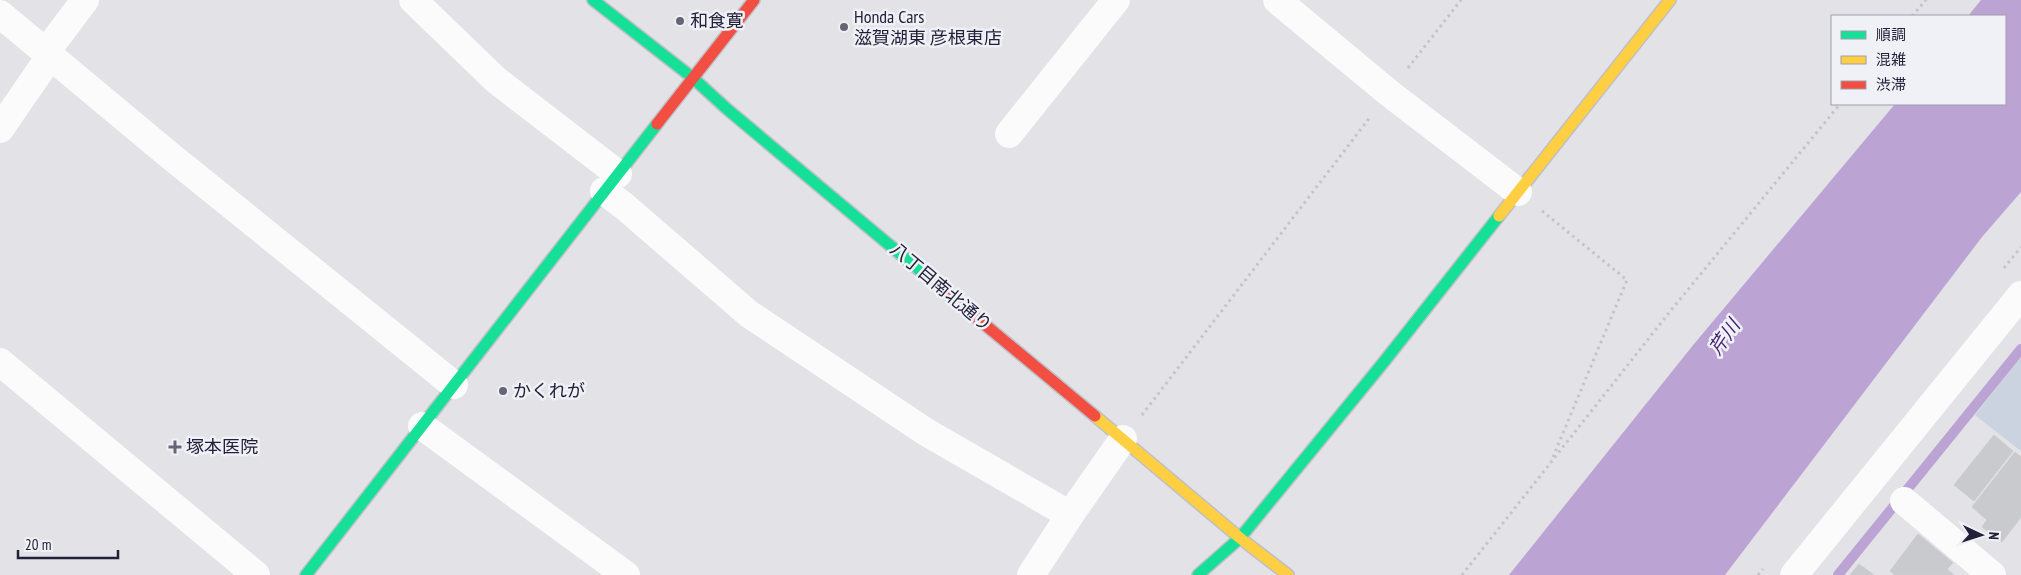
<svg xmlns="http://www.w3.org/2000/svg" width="2021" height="575" font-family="'PT Sans Narrow','Noto Sans JP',sans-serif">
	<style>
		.green { fill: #cbd3e0 }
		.water { fill: #bba4d4 }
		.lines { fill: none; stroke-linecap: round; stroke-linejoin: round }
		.stream { stroke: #bba4d4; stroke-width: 10 }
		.building { fill: #c9cace; stroke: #cbcbd0 }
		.fast-casing { stroke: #bebfc7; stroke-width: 14 }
		.slow-casing { stroke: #bebfc7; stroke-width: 14 }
		.jam-casing { stroke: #bebfc7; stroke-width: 14 }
		.path { stroke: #c3c3cb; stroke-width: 3; stroke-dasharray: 2.5 4; stroke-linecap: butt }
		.street { stroke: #fbfbfb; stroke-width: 28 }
		.fast { stroke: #16e098; stroke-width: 11 }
		.slow { stroke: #ffcf43; stroke-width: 11 }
		.jam { stroke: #f24e42; stroke-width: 11 }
		.poi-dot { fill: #666576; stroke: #eff1f6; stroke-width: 2 }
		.labels { text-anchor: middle; stroke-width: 5; stroke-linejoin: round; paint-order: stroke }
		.poi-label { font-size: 18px; fill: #232139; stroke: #eff1f6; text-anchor: start }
		.street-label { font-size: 18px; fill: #232139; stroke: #eff1f6 }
		.water-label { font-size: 19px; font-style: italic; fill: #482070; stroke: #eff1f6 }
	</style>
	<rect width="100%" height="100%" fill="#e2e2e7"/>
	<!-- green -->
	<polygon class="green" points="2021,357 2021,451 1975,415"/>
	<!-- water -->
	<polygon class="water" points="1981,0 2021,0 2021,192 1982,237 1725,575 1509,575 1694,344 1895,104 2005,104 2005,16 1968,16"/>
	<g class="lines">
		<!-- stream -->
		<polyline class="stream" points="1838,575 2021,349"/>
	</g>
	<!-- building -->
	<g class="building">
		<polygon points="1994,435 2013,451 1974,501 1954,485"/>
		<polygon points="2015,452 2021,457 2021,517 2002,542 1982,527 1987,520 1972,507"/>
		<polygon points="1918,534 1953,563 1947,569 1954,575 1895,575 1890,571"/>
		<polygon points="1859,564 1874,575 1850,575"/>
	</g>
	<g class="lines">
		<defs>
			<g id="fast">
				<polyline points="593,0 693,78 727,109 942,289"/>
				<polyline points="306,575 657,124"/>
				<polyline points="1198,575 1240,538 1383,363 1499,216"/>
			</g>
			<g id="slow">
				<polyline points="1499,216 1670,0"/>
				<polyline points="1095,416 1240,538 1288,575"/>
			</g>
			<g id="jam">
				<polyline points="657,124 754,0"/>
				<polyline points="942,289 1095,416"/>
			</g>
		</defs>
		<!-- fast casing -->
		<use href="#fast" class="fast-casing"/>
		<!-- slow casing -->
		<use href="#slow" class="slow-casing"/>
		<!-- jam casing -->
		<use href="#jam" class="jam-casing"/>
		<!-- path -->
		<g class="path">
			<polyline points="1912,16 1926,0"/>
			<polyline points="1408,68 1461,0"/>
			<polyline points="1542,211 1627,280 1553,457"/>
			<polyline points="2004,268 2021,247"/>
			<polyline points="1142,415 1371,116"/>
			<polyline points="1462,575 1668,314 1840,104"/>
			<polyline points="1758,575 1763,569"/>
		</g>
		<!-- street -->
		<g class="street">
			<polyline points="413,0 496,80 618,174"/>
			<polyline points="1277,0 1389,93 1518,192"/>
			<polyline points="0,14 168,154 454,385"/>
			<polyline points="46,52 85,0"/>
			<polyline points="0,129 51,55"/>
			<polyline points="1009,134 1116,0"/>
			<polyline points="604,191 624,206 749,314 926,432 1070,515"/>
			<polyline points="0,362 256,575"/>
			<polyline points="422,426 626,575"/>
			<polyline points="1904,501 1992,575"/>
			<polyline points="1031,575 1070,515 1123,439"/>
			<polyline points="1794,575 2021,295"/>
		</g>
		<!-- fast -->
		<use href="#fast" class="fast"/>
		<!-- slow -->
		<use href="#slow" class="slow"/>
		<!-- jam -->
		<use href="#jam" class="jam"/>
	</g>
	<!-- markers -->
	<g class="poi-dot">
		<circle cx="680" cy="21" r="5"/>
		<circle cx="844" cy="27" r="5"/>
		<circle cx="503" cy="391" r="5"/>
		<path d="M172.5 439.5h5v5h5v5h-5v5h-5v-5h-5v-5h5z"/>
	</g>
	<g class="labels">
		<!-- poi labels -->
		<g class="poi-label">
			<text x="854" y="23">Honda Cars<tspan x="854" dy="21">滋賀湖東 彦根東店</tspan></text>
			<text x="690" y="27">和食寛</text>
			<text x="513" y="397">かくれが</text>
			<text x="186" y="453">塚本医院</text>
		</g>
		<!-- street labels -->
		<g class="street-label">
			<text transform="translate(941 287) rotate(40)" y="6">八丁目南北通り</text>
		</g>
		<!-- water labels -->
		<g class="water-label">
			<text transform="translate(1724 337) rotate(-55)" y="7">芹川</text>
		</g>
	</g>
	<!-- legend -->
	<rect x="1831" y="15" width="175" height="90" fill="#eff1f6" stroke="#9d9eaa"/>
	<rect x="1841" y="31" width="25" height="8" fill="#16e098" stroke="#9d9eaa"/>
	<text x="1876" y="40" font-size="15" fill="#232139">順調</text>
	<rect x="1841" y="56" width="25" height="8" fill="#ffcf43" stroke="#9d9eaa"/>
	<text x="1876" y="65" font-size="15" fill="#232139">混雑</text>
	<rect x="1841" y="81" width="25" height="8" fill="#f24e42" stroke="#9d9eaa"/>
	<text x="1876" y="90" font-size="15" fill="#232139">渋滞</text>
	<!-- north arrow -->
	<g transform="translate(1981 535) rotate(94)" stroke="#eff1f6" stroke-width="4" paint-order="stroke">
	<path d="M0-4L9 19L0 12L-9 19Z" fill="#232139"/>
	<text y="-8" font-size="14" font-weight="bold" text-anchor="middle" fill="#232139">N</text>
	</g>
	<!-- scale -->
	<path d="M18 550v8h100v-8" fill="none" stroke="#232139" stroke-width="2.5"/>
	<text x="25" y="550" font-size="15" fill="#232139" stroke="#eff1f6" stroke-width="4" paint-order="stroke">20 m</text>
</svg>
